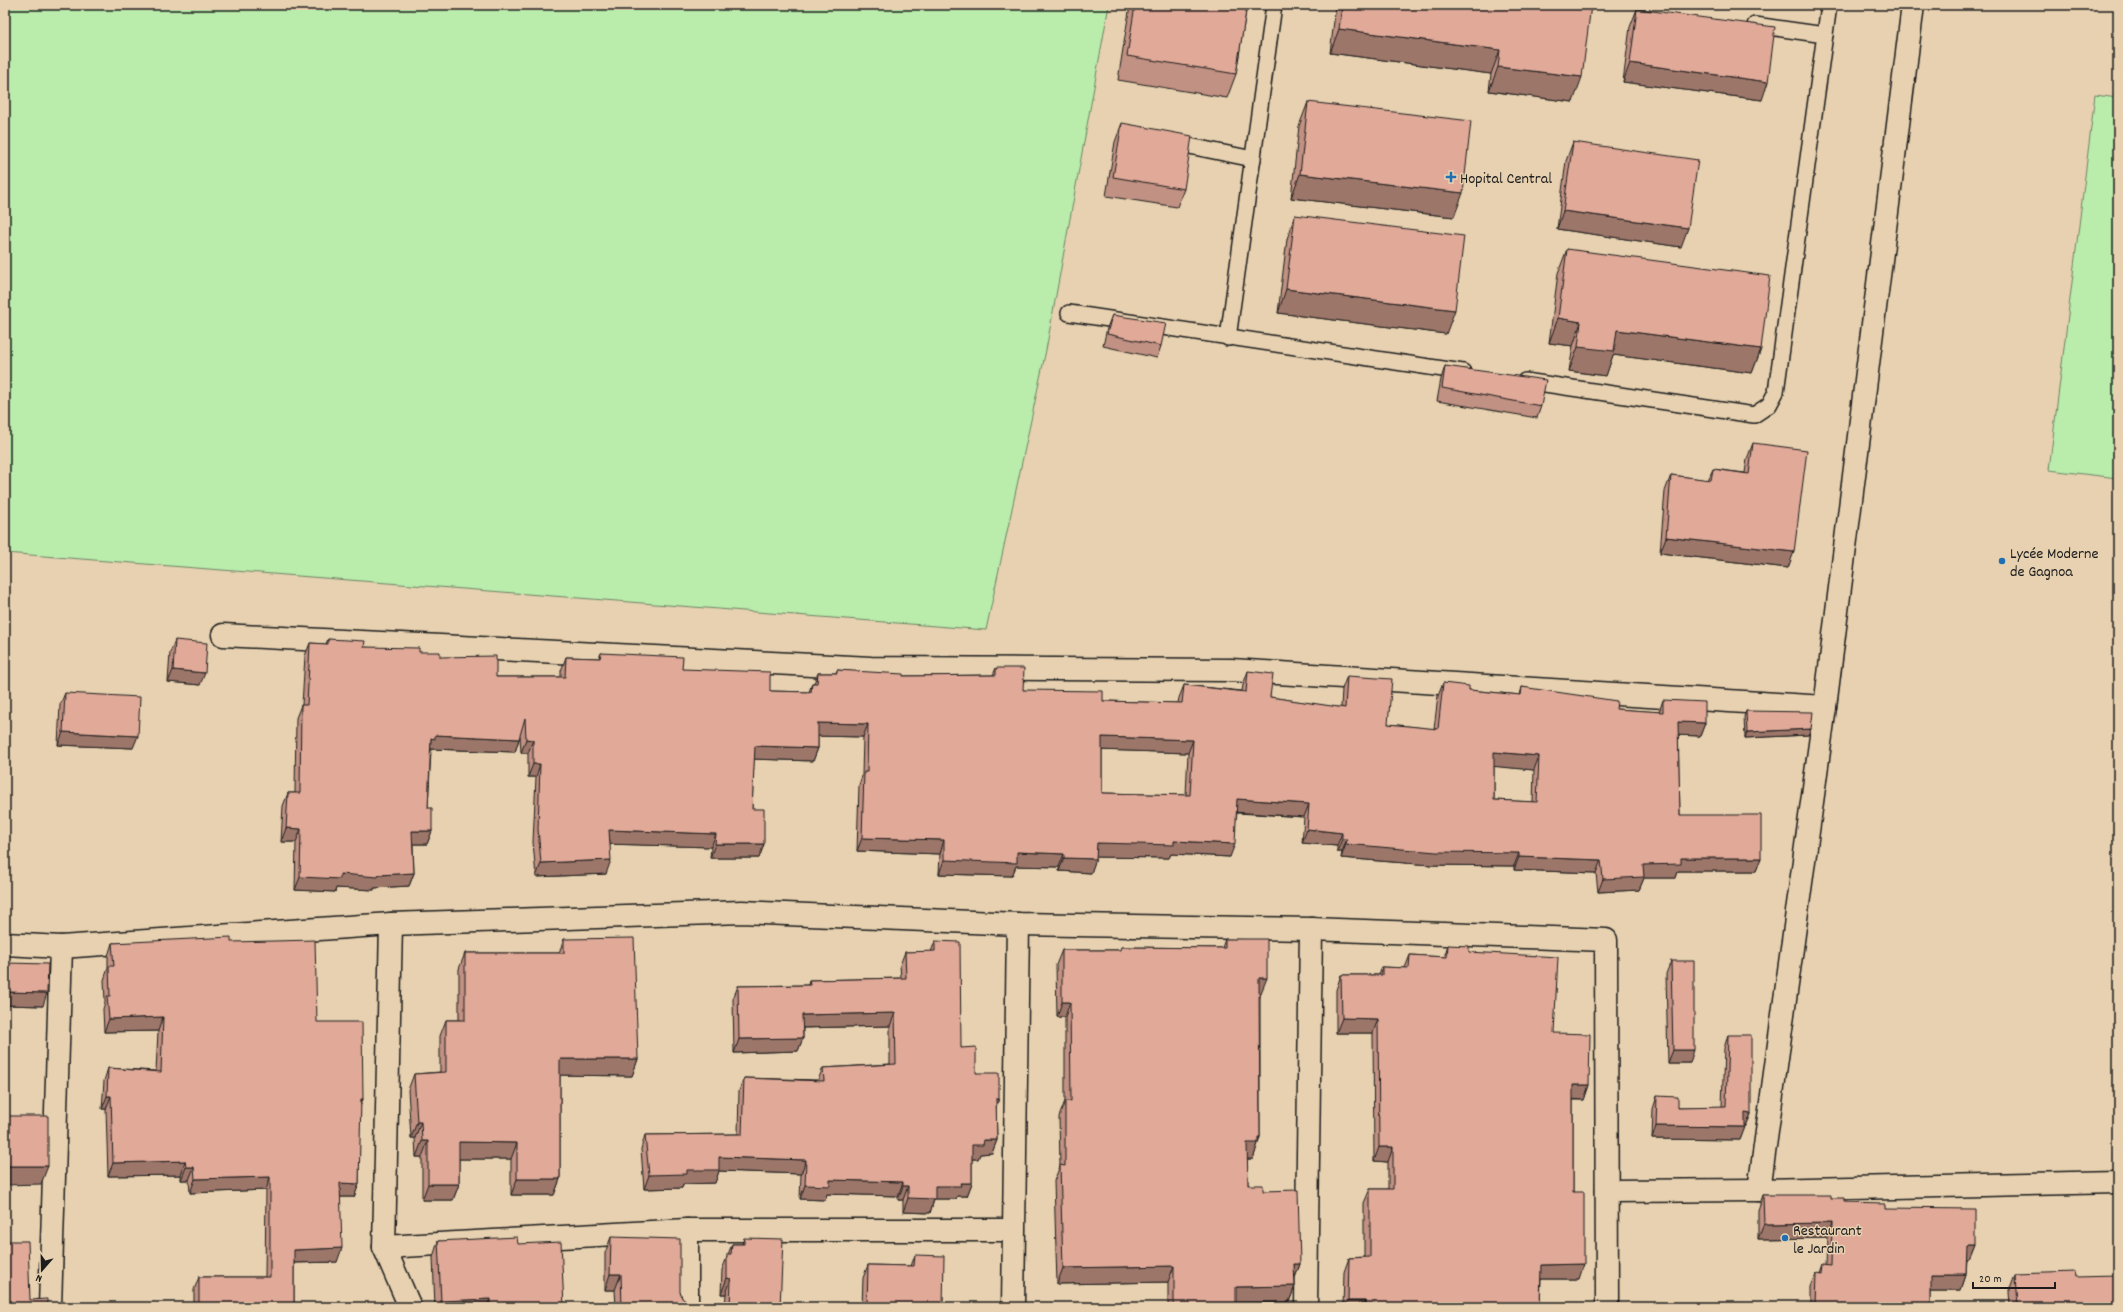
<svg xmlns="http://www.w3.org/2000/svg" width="2123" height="1312" font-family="Dekko,sans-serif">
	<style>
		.green { fill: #baecac; stroke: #6b8464 }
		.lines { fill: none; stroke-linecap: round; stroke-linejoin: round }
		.service-casing { stroke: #1c1c1c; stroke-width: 18 }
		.minor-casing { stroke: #1c1c1c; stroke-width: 25 }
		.tertiary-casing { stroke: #1c1c1c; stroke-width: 25 }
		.service { stroke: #e7d1b0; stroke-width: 15 }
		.minor { stroke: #e7d1b0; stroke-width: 22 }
		.tertiary { stroke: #e7d1b0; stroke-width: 22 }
		.wall { fill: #c19183; stroke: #1c1c1c; fill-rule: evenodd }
		.shaded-wall { fill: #9d766a; stroke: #1c1c1c }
		.building { fill: #e0a998; stroke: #1c1c1c; fill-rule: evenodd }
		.poi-dot { fill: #1f6fb2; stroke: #e7d1b0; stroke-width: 1.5 }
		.labels { text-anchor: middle; stroke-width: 3; stroke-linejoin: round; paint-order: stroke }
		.poi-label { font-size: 16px; fill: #1c1c1c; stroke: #e7d1b0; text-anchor: start }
	</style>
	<rect width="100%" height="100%" fill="#e7d1b0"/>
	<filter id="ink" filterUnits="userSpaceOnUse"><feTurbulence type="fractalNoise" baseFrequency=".025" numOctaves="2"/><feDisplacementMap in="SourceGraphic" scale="8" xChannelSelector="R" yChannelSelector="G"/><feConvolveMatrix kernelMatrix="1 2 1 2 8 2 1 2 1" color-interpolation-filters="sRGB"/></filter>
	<g filter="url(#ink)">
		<!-- green -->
		<g class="green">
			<polygon points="5,5 1109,5 1046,350 986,630 5,553"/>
			<polygon points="2095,95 2118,98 2118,478 2049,470"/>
		</g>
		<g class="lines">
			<defs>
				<g id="service">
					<polyline points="1755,25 1825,35"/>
					<polyline points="1170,142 1253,159"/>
					<polyline points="1069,313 1463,372"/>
					<polyline points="1228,338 1274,5"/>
					<polyline points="1525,381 1754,415 1769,405 1776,392 1829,5"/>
				</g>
				<g id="minor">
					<polyline points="223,635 871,668 1231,670 1825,707"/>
					<polyline points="391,924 384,1247 410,1307"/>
					<polyline points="5,944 61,947 391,924 742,912 1018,924 1311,929 1606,940 1607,1307"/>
					<polyline points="1607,1191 1759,1190"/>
					<polyline points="687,1230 687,1307"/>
					<polyline points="384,1247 687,1230 1012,1230"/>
					<polyline points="50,1307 61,947"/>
					<polyline points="1013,1307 1018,924"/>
					<polyline points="1306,1307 1311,929"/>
				</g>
				<polyline id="tertiary" points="1913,5 1825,707 1759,1190 2118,1182"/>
			</defs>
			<!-- service casing -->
			<use href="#service" class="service-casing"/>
			<!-- minor casing -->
			<use href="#minor" class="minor-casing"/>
			<!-- tertiary casing -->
			<use href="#tertiary" class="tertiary-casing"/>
			<!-- service -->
			<use href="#service" class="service"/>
			<!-- minor -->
			<use href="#minor" class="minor"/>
			<!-- tertiary -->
			<use href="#tertiary" class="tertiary"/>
		</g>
		<!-- wall -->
		<g class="wall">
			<polygon points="1130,5 1247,5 1236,74 1227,98 1118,80"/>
			<polygon points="1336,5 1591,5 1573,102 1489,91 1491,74 1330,53"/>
			<polygon points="1637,9 1762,100 1623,82 1630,27"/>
			<polygon points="1308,102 1454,217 1291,198 1299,126"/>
			<polygon points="1122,123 1184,189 1177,207 1106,196 1115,142"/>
			<polygon points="1573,142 1681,247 1557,229 1566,161"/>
			<polygon points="1295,215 1446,334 1278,313 1287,239"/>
			<polygon points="1567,249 1761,349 1752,373 1613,355 1606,376 1569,371 1573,346 1549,343 1558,273"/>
			<polygon points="1112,315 1161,346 1157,358 1103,346 1107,328"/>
			<polygon points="1445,366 1541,406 1537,418 1437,401 1441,379"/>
			<polygon points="1753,443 1788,568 1660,553 1665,491 1671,475 1708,480 1713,469 1745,473 1747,459"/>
			<path d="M328,639l36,8 55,5 21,5 56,20h65v-6l5,-14 33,1 2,-5 81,16 88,22 39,1 3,-9h2l4,-10h18l1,-3 66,6 90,-1 3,-7 27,22 80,11 75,2 1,-5 5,-13 58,6 1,-6 5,-14 22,26 71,11 1,-19 5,-13 41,48 46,5 4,-33 5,-13 26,7 51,5 2,-8 94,22 43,3 4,-12 42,23 -5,13 -22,-1 2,80 81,43 -5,13h-78l-2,7h-32l-5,12 -41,2 -2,-19 -82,-3v-4l-83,-1 -90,-7 1,-6h-5v-6l-35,-3 2,-26 -67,-4 -7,44 -59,-3 -2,4 -73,-1 -5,16 -32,-2v-4l-43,-1 -4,10 -73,-2 1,-20 -83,-3 2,-66 3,-9 1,-39 -45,-1v12l-5,13 -59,-2 -2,50 12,35 -5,14h-49l1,-11 -101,-3 -4,30 -70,3 -3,-35 3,-65h-8v-24h-7l-1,-17 -5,16 -84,-3v2l-3,57 4,23 -5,13h-14l1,29 -5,13 -35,2v2l-38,-2 -1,4 -40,-2 1,-48h-15l2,-36 5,-13h7l1,-75 5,-13h1l3,-49 5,-13 16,1zM1102,750l86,3 -2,42 -84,-2zM1494,766l40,4 -1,32 -39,-2z"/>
			<polygon points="175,640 200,685 168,682 170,653"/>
			<polygon points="65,693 133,748 58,745 60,705"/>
			<polygon points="1746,711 1811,729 1808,735 1745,738 1744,717"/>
			<polygon points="564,939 638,1059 632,1076 560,1075 560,1179 554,1195 511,1195 511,1159 459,1159 459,1184 453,1200 422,1200 422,1157 416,1157 415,1138 411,1138 408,1090 414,1074 440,1072 440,1036 446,1020 459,1020 459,969 465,953 559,953"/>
			<polygon points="1225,939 1261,993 1260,993 1260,1137 1253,1159 1247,1159 1248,1185 1263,1191 1300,1264 1295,1278 1295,1286 1289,1302 1236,1303 1236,1307 1168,1307 1168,1282 1057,1284 1054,1181 1060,1166 1059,1117 1065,1101 1065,1017 1057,1017 1056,965 1062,950 1120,950 1121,947 1222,948"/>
			<polygon points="935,941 961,1048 996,1106 997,1140 992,1153 980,1154 978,1159 972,1159 972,1183 967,1196 957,1196 956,1199 934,1199 930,1213 903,1212 903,1200 898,1200 898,1196 827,1194 825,1200 800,1199 801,1174 719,1171 715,1183 683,1184 682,1188 644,1189 641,1149 645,1135 738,1134 739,1091 744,1078 818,1080 823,1068 890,1064 890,1026 803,1028 803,1038 798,1051 734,1053 733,999 738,986 808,985 809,980 901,978 900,965 905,952 931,952"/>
			<polygon points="231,942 317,1022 363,1099 360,1106 359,1184 354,1197 340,1197 337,1262 294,1263 294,1307 194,1307 194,1290 199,1277 265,1277 266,1190 190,1193 189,1180 181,1180 181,1175 108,1176 106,1109 102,1109 104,1081 108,1068 156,1071 158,1031 104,1032 103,1009 105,1002 104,980 108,968 108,956 112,943"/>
			<polygon points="1448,945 1469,952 1554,1033 1589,1085 1584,1100 1573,1100 1573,1192 1579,1279 1541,1279 1540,1307 1343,1307 1344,1272 1349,1258 1364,1257 1364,1203 1370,1189 1388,1189 1388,1162 1374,1161 1373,1033 1336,1033 1336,990 1341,975 1379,975 1382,967 1405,968 1410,955 1444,957"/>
			<polygon points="1671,961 1690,1063 1668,1063 1666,974"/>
			<polygon points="7,963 43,1006 5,1005 5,968"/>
			<polygon points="1728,1035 1751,1114 1746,1126 1745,1126 1740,1140 1652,1139 1653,1109 1657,1096 1678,1107 1722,1107 1724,1048"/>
			<polygon points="1763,1195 1831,1198 1844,1202 1885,1207 1975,1247 1969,1262 1967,1262 1966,1275 1961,1290 1931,1290 1931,1307 1811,1307 1811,1287 1817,1272 1820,1273 1823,1264 1826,1265 1827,1238 1758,1239 1758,1210"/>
			<polygon points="611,1237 680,1292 682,1298 689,1307 616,1307 615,1290 605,1290 605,1253"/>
			<polygon points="744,1238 780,1307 725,1307 726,1294 721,1294 722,1270 732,1244 742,1244"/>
			<polygon points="438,1241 518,1244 564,1307 435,1307 433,1257"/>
			<polygon points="915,1255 943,1307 862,1307 863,1278 868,1265 911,1266"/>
			<polygon points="2014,1273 2076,1277 2118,1307 2008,1307 2007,1293"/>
		</g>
		<!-- shaded-wall -->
		<g class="shaded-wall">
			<polygon points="1339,29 1500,50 1491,74 1330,53"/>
			<polygon points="1630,63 1768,82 1762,100 1623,82"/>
			<polygon points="1498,67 1582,77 1573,102 1489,91"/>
			<polygon points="1300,174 1463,193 1454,217 1291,198"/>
			<polygon points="1563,211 1688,228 1681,247 1557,229"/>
			<polygon points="1286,289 1455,310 1446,334 1278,313"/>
			<polygon points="1558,318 1581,322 1573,346 1549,343"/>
			<polygon points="1617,330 1761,349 1752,373 1613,355 1606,376 1569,371 1578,347"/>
			<polygon points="1666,537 1794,552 1788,568 1660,553"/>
			<polygon points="173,670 205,673 200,685 168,682"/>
			<polygon points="1678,722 1705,723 1700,736 1673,735"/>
			<polygon points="818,723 868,724 863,737 813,736"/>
			<polygon points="1811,729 1808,735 1745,738 1747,732"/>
			<polygon points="63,732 138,736 133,748 58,745"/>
			<polygon points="435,735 519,739 515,752 431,749 430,752 431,738"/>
			<polygon points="1102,737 1193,740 1188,753 1097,750"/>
			<polygon points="526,739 533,740 528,753 521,753"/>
			<polygon points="755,746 818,748 813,761 750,759"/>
			<polygon points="1494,752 1539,756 1534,770 1489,766"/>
			<polygon points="533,764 540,764 536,777 528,777"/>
			<polygon points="1237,799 1309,804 1304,817 1233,812"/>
			<polygon points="286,828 301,829 296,842 281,842"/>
			<polygon points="1307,829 1342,833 1337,846 1302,843"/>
			<polygon points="609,830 716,834 711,847 604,844"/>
			<polygon points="412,831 432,831 427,844 408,844"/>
			<polygon points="862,838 944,840 940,854 857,851"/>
			<polygon points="1342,839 1347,839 1342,852 1337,852"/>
			<polygon points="1174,841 1235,844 1230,857 1171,854 1169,858 1092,857 1097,843"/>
			<polygon points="715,844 764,844 759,858 710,858"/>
			<polygon points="1346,844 1519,853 1514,866 1431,865 1341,858"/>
			<polygon points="1017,852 1064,854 1059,867 1016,866 1012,876 939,874 944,860"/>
			<polygon points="1519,857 1601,860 1596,873 1514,870"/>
			<polygon points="1064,858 1096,859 1091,873 1059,871"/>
			<polygon points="1681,858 1761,858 1756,871 1678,871 1676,878 1644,878 1639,890 1598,892 1603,879 1643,865"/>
			<polygon points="611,860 606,874 536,877 541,863"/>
			<polygon points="414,873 409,886 374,888 374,890 336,888 335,892 295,890 300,877 340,874 379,875"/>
			<polygon points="1259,978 1267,978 1261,993 1254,993"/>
			<polygon points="7,992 47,993 43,1006 5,1005 5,998"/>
			<polygon points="1062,1002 1070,1002 1065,1017 1057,1017"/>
			<polygon points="895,1013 890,1026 797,1028 802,1015"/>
			<polygon points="163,1017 158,1031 104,1032 109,1019"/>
			<polygon points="1342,1018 1378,1019 1373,1033 1336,1033"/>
			<polygon points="803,1038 798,1051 734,1053 739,1039"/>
			<polygon points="1673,1050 1694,1050 1690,1063 1668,1063"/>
			<polygon points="560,1059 638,1059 632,1076 555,1075"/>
			<polygon points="1573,1085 1589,1085 1584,1100 1568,1099"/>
			<polygon points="107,1096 111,1096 106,1109 102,1109"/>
			<polygon points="361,1099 363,1099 358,1112"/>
			<polygon points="996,1099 999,1099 994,1112"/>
			<polygon points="1745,1113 1751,1114 1746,1126 1741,1126"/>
			<polygon points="417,1122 421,1122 415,1138 411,1138"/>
			<polygon points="1656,1126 1745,1127 1740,1140 1652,1139"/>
			<polygon points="1258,1137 1260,1137 1253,1159 1241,1159 1247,1143"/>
			<polygon points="984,1140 997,1140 992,1153 980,1154 978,1159 967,1159 972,1145"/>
			<polygon points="422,1141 428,1141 422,1157 416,1157"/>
			<polygon points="459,1142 517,1143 511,1159 453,1159"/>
			<polygon points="1379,1147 1393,1147 1388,1162 1374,1161"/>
			<polygon points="719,1157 806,1160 801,1174 719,1171 715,1183 683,1184 682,1188 644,1189 649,1175 687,1170"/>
			<polygon points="185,1161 181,1175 108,1176 113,1163"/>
			<polygon points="5,1166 48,1166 41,1184 5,1185"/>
			<polygon points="186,1167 194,1167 189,1180 181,1180"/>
			<polygon points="270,1177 266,1190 190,1193 195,1179"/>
			<polygon points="517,1179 560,1179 554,1195 511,1195"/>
			<polygon points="830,1180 903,1182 898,1196 827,1194 825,1200 800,1199 805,1185"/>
			<polygon points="340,1183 359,1184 354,1197 335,1197"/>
			<polygon points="960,1183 972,1183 967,1196 957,1196 956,1199 934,1199 930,1213 903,1212 908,1198 935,1186"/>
			<polygon points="428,1184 459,1184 453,1200 422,1200"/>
			<polygon points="903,1186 908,1186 903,1200 898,1200"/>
			<polygon points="1832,1223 1827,1238 1758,1239 1764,1224"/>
			<polygon points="1967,1247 1975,1247 1969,1262 1961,1262"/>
			<polygon points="342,1248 337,1262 289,1263 294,1250"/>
			<polygon points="1294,1264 1300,1264 1294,1280"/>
			<polygon points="1584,1264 1579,1279 1535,1279 1541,1265"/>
			<polygon points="1174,1266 1168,1282 1057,1284 1063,1268"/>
			<polygon points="610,1274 621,1274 615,1290 605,1290"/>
			<polygon points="1931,1275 1966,1275 1961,1290 1926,1290"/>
			<polygon points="727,1278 731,1279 726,1294 721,1294"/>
			<polygon points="1295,1286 1289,1302 1230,1303 1236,1287"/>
			<polygon points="490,1299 487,1307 439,1307 441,1301"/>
			<polygon points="1348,1301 1366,1301 1364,1307 1345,1307"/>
		</g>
		<!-- building -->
		<g class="building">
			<polygon points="1135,5 1247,5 1236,74 1127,56"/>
			<polygon points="1342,5 1591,5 1582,77 1498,67 1500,50 1339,29"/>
			<polygon points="1637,9 1775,27 1768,82 1630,63"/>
			<polygon points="1308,102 1471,121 1463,193 1300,174"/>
			<polygon points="1122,123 1192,136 1184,189 1113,177"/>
			<polygon points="1573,142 1698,160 1688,228 1563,211"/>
			<polygon points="1295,215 1464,236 1455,310 1286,289"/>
			<polygon points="1567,249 1770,276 1761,349 1617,330 1614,351 1578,347 1581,322 1558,318"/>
			<polygon points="1112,315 1166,323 1161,346 1107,334"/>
			<polygon points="1445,366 1546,380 1541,406 1442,388"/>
			<polygon points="1753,443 1807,450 1794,552 1666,537 1671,475 1711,480 1713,469 1749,474"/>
			<path d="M328,639l37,2 -1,6 55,1v4h21v5l56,-1v21h69l1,-20 34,1 1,-5 82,4 -1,12 88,3v19l41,1 1,-9h5l1,-10h19v-3l66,4v2l93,-1v-7h28l-1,22 80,1v10l79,2 2,-18 62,7 2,-21 25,3 -3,23 75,11 2,-32 45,3 -4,45 50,5 5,-46 26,3v4l52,5 1,-8 95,14 -1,8 47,3v-12l42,2v21l-27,-1 2,93h81v43h-80v6l-38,1 1,12 -41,2 -2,-19 -82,-3v-4l-83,-1 -90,-8 1,-5h-5v-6l-35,-4 2,-25 -72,-5 -2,45 -61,-3v4l-77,-2 -1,16 -32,-1v-4l-47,-2v11l-73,-3v-20l-82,-2 2,-66h3l1,-48 -50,-1v25l-63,-2 -3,63h12v35h-49l1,-10 -107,-4 2,30 -70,3 -3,-34 2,-65h-7v-24l-7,-1 -1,-21 -6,21 -84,-4v4l-4,-1 -3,70h4v23h-20l2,42 -35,2 -1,2 -38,-3v5l-40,-2 1,-48 -15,-1 2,-35h12l1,-88h6l3,-62 18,1zM1102,737l91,3 -3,55 -88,-2zM1494,752l45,4 -2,46 -43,-2z"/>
			<polygon points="175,640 207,643 205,673 173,670"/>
			<polygon points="65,693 140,697 138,736 63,732"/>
			<polygon points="1746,711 1813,712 1811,729 1747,732"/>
			<polygon points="231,937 231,942 315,940 317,1022 362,1022 363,1099 361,1099 359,1184 340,1183 342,1248 294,1250 294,1307 199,1307 199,1277 270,1277 270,1177 195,1179 194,1167 186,1167 185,1161 113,1163 111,1096 107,1096 108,1068 161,1072 163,1017 109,1019 107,996 110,996 109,966 114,966 112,943"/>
			<polygon points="634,938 638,1059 560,1059 560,1179 517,1179 517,1143 459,1142 459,1184 428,1184 428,1141 422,1141 421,1122 417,1122 414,1074 446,1072 446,1020 465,1020 465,953 564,953 564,939"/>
			<polygon points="1225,939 1267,939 1267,978 1259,978 1260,1137 1258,1137 1258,1143 1247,1143 1248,1185 1263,1185 1263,1191 1298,1190 1300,1264 1294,1264 1295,1286 1236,1287 1236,1307 1174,1307 1174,1266 1063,1268 1060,1165 1065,1166 1065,1101 1071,1101 1070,1002 1062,1002 1062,950 1121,950 1121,947 1225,948"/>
			<polygon points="935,941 960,942 961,1048 976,1047 976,1073 999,1073 999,1099 996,1099 997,1140 984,1140 983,1145 972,1145 972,1183 960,1183 961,1186 935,1186 935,1199 908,1198 908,1186 903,1186 903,1182 830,1180 830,1186 805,1185 806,1160 719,1157 719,1170 687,1170 687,1174 649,1175 645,1135 742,1134 744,1078 824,1081 823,1068 896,1064 895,1013 802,1015 803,1038 739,1039 738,986 810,985 809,980 906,978 905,952 935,951"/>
			<polygon points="1448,945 1469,946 1469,952 1558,957 1554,1033 1590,1034 1589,1085 1573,1085 1573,1192 1584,1192 1584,1264 1541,1265 1540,1307 1366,1307 1366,1301 1348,1301 1349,1258 1370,1257 1370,1189 1393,1189 1393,1147 1379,1147 1378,1019 1342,1018 1341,975 1382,975 1382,967 1409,968 1410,955 1447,957"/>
			<polygon points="1671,961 1694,961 1694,1050 1673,1050"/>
			<polygon points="7,963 48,964 47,993 7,992"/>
			<polygon points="1728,1035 1751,1035 1751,1114 1745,1113 1745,1127 1656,1126 1657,1096 1678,1097 1678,1107 1726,1106"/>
			<rect x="5" y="1116" width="43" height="50"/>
			<polygon points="1763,1195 1831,1195 1831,1198 1844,1198 1844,1202 1885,1203 1885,1207 1975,1208 1975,1247 1967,1247 1966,1275 1931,1275 1931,1307 1816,1307 1817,1272 1822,1273 1823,1264 1831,1265 1832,1223 1764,1224"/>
			<polygon points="517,1237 518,1244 561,1242 564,1307 490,1307 490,1299 441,1301 438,1241"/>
			<polygon points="611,1237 680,1239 680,1292 682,1298 688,1303 689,1307 622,1307 621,1274 610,1274"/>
			<polygon points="744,1238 783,1239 780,1307 730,1307 731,1279 727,1278 727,1254 731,1254 732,1244 744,1244"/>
			<polygon points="5,1241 28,1241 30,1300 47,1299 47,1307 5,1307"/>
			<polygon points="915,1255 944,1256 943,1307 867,1307 868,1265 914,1266"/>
			<polygon points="2075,1271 2076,1277 2118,1276 2118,1307 2016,1307 2014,1273"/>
		</g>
	</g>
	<!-- markers -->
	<g class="poi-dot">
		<path d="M1449 171h4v4h4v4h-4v4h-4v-4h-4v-4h4z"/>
		<circle cx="2002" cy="561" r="4"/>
		<circle cx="1785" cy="1238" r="4"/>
	</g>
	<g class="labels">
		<!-- poi labels -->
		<g class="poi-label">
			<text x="1460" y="183">Hopital Central</text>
			<text x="2010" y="558">Lycée Moderne<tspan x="2010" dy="18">de Gagnoa</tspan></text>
			<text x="1793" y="1235">Restaurant<tspan x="1793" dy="18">le Jardin</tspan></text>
		</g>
	</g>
	<!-- margin -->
	<rect width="2123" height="1312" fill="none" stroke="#e7d1b0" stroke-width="20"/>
	<rect x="10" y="10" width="2103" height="1292" fill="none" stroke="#1c1c1c" stroke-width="1.5" filter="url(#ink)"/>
	<!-- north arrow -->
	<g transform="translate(42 1270) rotate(200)" stroke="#e7d1b0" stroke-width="3" paint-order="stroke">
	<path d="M0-3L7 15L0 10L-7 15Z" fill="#1c1c1c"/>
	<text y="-6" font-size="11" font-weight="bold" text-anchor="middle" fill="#1c1c1c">N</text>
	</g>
	<!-- scale -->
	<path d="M1973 1282v6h82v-6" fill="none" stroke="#1c1c1c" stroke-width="2"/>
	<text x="1979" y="1282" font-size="12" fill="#1c1c1c" stroke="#e7d1b0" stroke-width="3" paint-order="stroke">20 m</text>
</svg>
